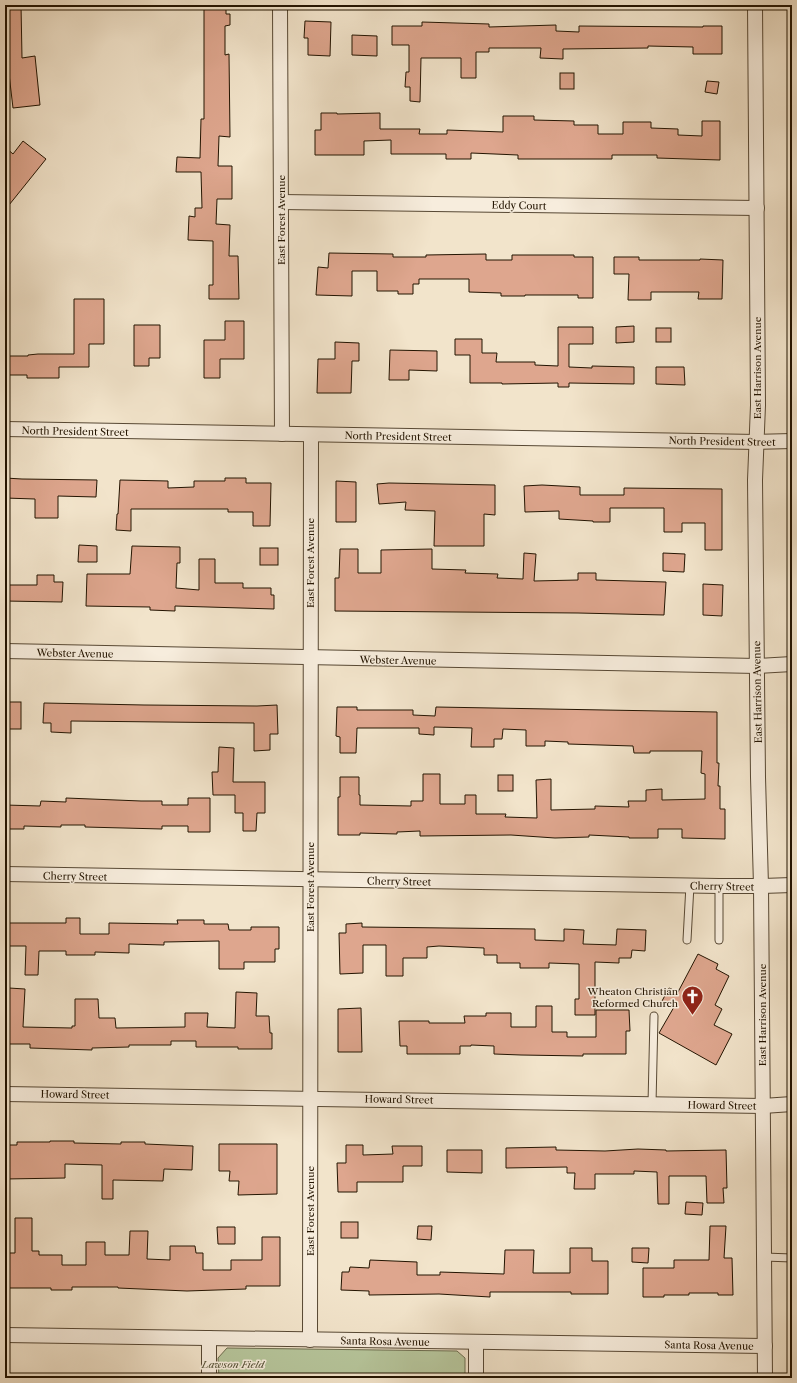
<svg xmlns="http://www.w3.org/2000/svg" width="797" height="1383" font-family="'Libre Caslon Text',serif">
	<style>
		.green { fill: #b6c59b; stroke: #6c6c4e }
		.building { fill: #dea68e; stroke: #231401 }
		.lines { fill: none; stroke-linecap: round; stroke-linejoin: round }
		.service-casing { stroke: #574834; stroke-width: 9 }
		.minor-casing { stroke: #574834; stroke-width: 16 }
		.service { stroke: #f7eddd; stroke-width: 7 }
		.minor { stroke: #f7eddd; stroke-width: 14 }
		.labels { text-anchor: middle; stroke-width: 3; stroke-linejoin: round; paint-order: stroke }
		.street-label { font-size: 10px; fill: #231401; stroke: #f7eddd }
		.poi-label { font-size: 10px; fill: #231401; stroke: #f7eddd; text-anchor: end }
		.park-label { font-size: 10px; font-style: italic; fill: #565237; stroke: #f7eddd }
	</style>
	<rect width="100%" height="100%" fill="#f2e4cb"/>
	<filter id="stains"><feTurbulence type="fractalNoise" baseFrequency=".005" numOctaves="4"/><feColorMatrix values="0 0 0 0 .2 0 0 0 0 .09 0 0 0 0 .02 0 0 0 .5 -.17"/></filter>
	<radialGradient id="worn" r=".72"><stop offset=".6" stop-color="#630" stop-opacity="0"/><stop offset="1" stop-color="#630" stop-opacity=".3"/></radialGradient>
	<!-- green -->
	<polygon class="green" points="227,1348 457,1351 465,1358 465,1378 219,1378 218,1358"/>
	<!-- building -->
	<g class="building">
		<polygon points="5,5 21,5 22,58 35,56 40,105 13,108 5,40"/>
		<polygon points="204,5 226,5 226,14 230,14 230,25 225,26 225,55 229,54 230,137 219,136 218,166 232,166 232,199 217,199 216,224 230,225 229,256 238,256 239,299 209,299 209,285 213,285 213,241 188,240 189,216 195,217 195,208 202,208 201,172 176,172 177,157 200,158 201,119 204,119"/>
		<polygon points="305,21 331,22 330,56 308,55 308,38 304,38"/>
		<polygon points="422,22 489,24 489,27 556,25 556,31 579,32 579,26 703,27 703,26 722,26 722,54 693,54 693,47 648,46 648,48 563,49 563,59 540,58 541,48 489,48 489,52 476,52 476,78 461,78 461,58 421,58 420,102 410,101 410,87 405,87 406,72 409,72 409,45 392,45 392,26 422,26"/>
		<polygon points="352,35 377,36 377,56 352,55"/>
		<rect x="560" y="73" width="14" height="16"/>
		<polygon points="707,81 719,82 717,94 705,92"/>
		<polygon points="321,113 337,113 337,114 380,113 380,129 420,129 419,134 447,134 447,130 503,132 503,116 534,116 534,120 574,121 574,125 598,125 598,134 623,134 623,122 651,122 651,128 678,129 678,135 702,136 702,121 720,121 720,160 657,158 657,155 612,155 612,159 518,159 518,155 471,153 471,159 446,159 446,154 391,154 391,140 364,141 364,155 315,155 315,130 321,130"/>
		<polygon points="23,141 46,159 5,210 5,147 13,154"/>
		<polygon points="329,253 393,254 393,257 426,257 426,255 486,254 486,260 512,260 512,255 574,255 574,257 593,257 593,298 578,298 578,295 525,295 525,296 501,296 501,293 469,292 469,279 419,279 419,284 413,284 413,294 398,294 398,291 377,291 377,271 352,271 352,296 316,295 318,267 328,268"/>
		<polygon points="614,257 639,257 639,260 700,260 700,259 723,260 722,299 698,299 699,292 651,292 651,300 628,300 629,274 614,274"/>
		<polygon points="74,299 104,299 104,344 89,344 89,367 59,367 59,378 27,378 27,375 5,375 5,356 28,356 28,355 38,354 74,354"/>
		<polygon points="225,321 244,321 244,359 220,359 220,378 204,378 204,340 225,340"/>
		<polygon points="134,325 160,325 160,358 149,358 149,366 134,366"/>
		<polygon points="634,326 634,342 616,343 616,327"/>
		<polygon points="558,327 593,327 593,344 569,344 569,367 592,368 592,366 634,367 634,384 569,383 569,387 558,387 558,383 502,384 502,383 470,383 470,355 455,355 455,339 482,339 482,353 497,353 496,362 535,362 535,365 558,366"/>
		<rect x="656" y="328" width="15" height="14"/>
		<polygon points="335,342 359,343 359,361 352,361 351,393 317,393 318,359 335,359"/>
		<polygon points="390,350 437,351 437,371 409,370 409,380 389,380"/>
		<polygon points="656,367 684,367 685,385 656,384"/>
		<polygon points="5,478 22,479 97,480 96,497 58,496 58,518 35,518 35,499 5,498"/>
		<polygon points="225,478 246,478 246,483 271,483 270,526 253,526 253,512 228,512 228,509 131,509 131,531 116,530 117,514 118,514 120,480 168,481 168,488 194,487 194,481 225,481"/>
		<polygon points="336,481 356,482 356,522 336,522"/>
		<polygon points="389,483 495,485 495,515 484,514 484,546 434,546 435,511 405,510 406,502 379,504 377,484"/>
		<polygon points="542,485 580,487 580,495 624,495 624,488 722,489 722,550 705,550 705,523 682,523 682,532 664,532 664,508 610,508 610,522 593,522 593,521 559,519 559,511 525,512 524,486"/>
		<polygon points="79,545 97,546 97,562 78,562"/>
		<polygon points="132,546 180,547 180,563 177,563 176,588 199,590 199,559 215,559 215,583 243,583 243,588 271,588 271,595 274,595 274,609 175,606 175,611 150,610 150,607 86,606 87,574 130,574"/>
		<rect x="260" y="548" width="18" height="17"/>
		<polygon points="340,549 358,549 358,573 381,573 381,550 432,549 432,569 466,570 465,573 498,574 497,578 523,579 524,553 536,554 534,581 578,580 578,573 596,573 596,580 666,582 664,615 578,613 335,611 335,578 339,578"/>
		<polygon points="663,553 685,554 684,572 663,571"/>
		<polygon points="37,575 54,575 54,582 63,582 62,602 5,601 5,585 37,585"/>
		<polygon points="703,584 723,585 722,616 703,615"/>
		<rect x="5" y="702" width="16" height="27"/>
		<polygon points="44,703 144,705 257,706 277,705 278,734 270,734 270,750 254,751 254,723 71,721 71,733 51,732 51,723 43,723"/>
		<polygon points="337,707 357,707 357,710 413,710 413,715 435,716 436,707 717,712 717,763 719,763 718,786 720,786 720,809 725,809 725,839 682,838 682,829 658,829 658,838 629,838 629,837 589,835 589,837 555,838 511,835 420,836 420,831 397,832 397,834 360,833 360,835 338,835 338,797 340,797 340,777 359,777 359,795 360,795 360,805 411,806 411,801 423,801 423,774 440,774 440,804 465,804 465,795 476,795 476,814 506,814 505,817 537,818 536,780 551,779 551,810 595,809 595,806 629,807 628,801 646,801 646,790 662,789 662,800 705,799 705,774 701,773 702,751 650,751 650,753 634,753 633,746 568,744 568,742 545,741 545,746 526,746 526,730 503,729 502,739 494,739 494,747 471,747 472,728 434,727 434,735 419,734 419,728 357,728 356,753 340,753 340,737 336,736"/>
		<polygon points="219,747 234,748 233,782 265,782 265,813 257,813 256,831 243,831 243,813 235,813 235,795 213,795 212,772 218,772"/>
		<rect x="498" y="775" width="15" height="16"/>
		<polygon points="66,798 141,801 162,801 162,805 188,805 188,798 210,798 210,832 188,832 188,826 162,826 162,829 85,827 85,825 61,825 61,827 24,826 24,829 5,829 5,805 40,806 41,801 66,802"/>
		<polygon points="66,918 80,918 80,934 109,934 109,923 178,924 177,920 204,920 204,924 228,924 229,930 251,930 251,927 279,927 279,949 275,949 275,962 244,962 244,969 219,969 219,941 164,942 164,945 129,944 129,953 95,952 95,955 66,955 66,951 39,951 38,975 25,975 26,946 5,946 5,923 66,923"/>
		<polygon points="362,923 362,927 535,929 535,940 564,941 564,929 584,930 583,944 616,945 617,929 646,930 645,951 632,950 631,958 619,958 619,963 595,962 595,1015 575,1015 575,999 579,999 579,964 549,963 549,968 520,968 520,963 497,963 497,955 484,955 484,948 439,946 427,947 427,958 403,958 403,976 386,976 386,945 363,945 363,973 340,974 339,933 346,933 346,924"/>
		<polygon points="698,954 718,964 716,969 729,976 715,1005 722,1009 714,1025 732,1034 716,1065 659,1033 674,1007 662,1001 669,988 678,992"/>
		<polygon points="9,988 25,989 23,1027 72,1028 72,1026 75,1026 75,999 98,999 99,1018 115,1018 116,1028 185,1027 185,1013 208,1013 207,1027 235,1028 236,992 257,993 256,1016 269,1016 270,1033 272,1033 272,1049 238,1049 238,1047 196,1047 196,1041 171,1041 171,1045 129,1045 129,1047 92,1048 92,1050 30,1048 30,1044 5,1044 5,1020 8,1020"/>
		<polygon points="536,1006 552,1006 552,1032 567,1032 567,1037 596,1037 596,1010 629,1010 630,1031 626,1031 626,1054 583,1054 583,1056 521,1055 494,1054 494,1046 471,1045 471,1046 460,1046 460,1054 407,1054 407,1046 400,1046 399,1021 429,1021 429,1023 465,1023 464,1016 486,1016 486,1013 511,1013 511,1027 536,1027"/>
		<polygon points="361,1008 362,1052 338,1052 338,1009"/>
		<polygon points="50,1141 74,1141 74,1143 121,1144 121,1142 145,1142 145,1144 193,1146 192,1170 164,1169 163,1181 113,1180 113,1199 102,1199 102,1165 65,1164 65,1178 5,1179 5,1145 17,1145 17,1142 50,1142"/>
		<polygon points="219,1144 277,1144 277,1194 238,1195 239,1181 229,1181 230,1171 219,1171"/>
		<polygon points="346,1145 363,1145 363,1155 393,1154 392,1146 422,1146 422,1166 403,1166 403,1182 357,1182 357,1192 338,1192 337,1163 346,1163"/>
		<polygon points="556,1147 556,1150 605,1151 638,1149 666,1150 666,1151 726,1150 727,1188 723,1188 724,1203 707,1203 706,1176 669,1176 669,1204 658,1204 657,1172 634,1171 634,1174 595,1174 595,1189 574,1189 575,1173 567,1173 567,1167 506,1168 506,1148"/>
		<polygon points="447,1150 482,1150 482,1173 447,1172"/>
		<polygon points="686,1202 703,1203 702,1215 685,1214"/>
		<polygon points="15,1218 32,1218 32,1251 39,1251 39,1255 62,1255 62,1265 86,1265 86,1242 105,1242 105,1255 129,1255 130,1231 148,1231 147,1259 170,1260 170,1246 195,1246 196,1253 203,1253 203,1270 231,1270 231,1260 262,1260 262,1237 280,1237 280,1286 246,1286 246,1289 187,1291 118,1288 118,1287 72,1287 72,1290 51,1290 51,1288 5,1288 5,1253 15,1253"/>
		<rect x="341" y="1222" width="17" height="16"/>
		<polygon points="418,1226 432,1226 431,1240 417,1239"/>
		<polygon points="710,1226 726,1226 724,1258 732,1258 733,1295 718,1295 718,1293 689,1293 689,1295 664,1295 664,1297 643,1297 643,1268 674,1268 674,1260 709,1260"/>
		<polygon points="217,1227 235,1227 235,1244 218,1244"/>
		<polygon points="570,1248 592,1248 592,1261 608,1261 608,1294 571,1294 571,1292 490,1292 490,1297 439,1294 369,1295 369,1291 341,1290 342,1272 349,1272 350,1267 369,1268 370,1260 417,1262 417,1275 440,1275 440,1272 504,1274 505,1250 534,1250 533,1273 570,1273"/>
		<polygon points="632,1248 649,1248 648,1263 632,1262"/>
	</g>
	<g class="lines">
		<defs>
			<g id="service">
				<polyline points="719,886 719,940"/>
				<polyline points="687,940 690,885"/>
				<polyline points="652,1104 654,1016"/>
				<polyline points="764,1257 792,1258"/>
			</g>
			<g id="minor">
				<polyline points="280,5 282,434"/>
				<polyline points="755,5 758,405 755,480 758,777 761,886 765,1378"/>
				<polyline points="281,202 757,208"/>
				<polyline points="5,429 757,442 792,441"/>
				<polyline points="5,651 757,666 792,664"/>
				<polyline points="5,874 719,886 761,886 792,885"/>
				<polyline points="5,1094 763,1106 792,1104"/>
				<polyline points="5,1335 765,1346"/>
				<polyline points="209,1338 209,1378"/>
				<polyline points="310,1340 311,435"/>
				<polyline points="476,1342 476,1378"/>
			</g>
		</defs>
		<!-- service casing -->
		<use href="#service" class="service-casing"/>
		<!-- minor casing -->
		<use href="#minor" class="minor-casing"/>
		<!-- service -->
		<use href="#service" class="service"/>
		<!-- minor -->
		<use href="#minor" class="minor"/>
	</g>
	<!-- icons -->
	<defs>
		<symbol id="church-pin" viewBox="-11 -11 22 30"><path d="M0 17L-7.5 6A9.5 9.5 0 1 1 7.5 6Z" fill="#8f2418" stroke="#f7eddd"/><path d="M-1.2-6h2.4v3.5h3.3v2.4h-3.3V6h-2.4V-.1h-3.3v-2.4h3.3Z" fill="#fff"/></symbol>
	</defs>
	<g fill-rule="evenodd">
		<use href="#church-pin" x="680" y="984" width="25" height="34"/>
	</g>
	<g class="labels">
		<!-- street labels -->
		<g class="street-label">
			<text transform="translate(519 205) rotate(1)" y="4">Eddy Court</text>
			<text transform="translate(281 220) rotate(-90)" y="4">East Forest Avenue</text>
			<text transform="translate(757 368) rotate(-90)" y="4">East Harrison Avenue</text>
			<text transform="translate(75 431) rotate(1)" y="4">North President Street</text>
			<text transform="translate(398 436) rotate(1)" y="4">North President Street</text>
			<text transform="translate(722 441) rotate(1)" y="4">North President Street</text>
			<text transform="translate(310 563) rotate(-90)" y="4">East Forest Avenue</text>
			<text transform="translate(75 653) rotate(1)" y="4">Webster Avenue</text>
			<text transform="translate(398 660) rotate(1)" y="4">Webster Avenue</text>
			<text transform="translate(757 692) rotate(-91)" y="4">East Harrison Avenue</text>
			<text transform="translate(75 876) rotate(1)" y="4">Cherry Street</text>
			<text transform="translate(399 881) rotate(1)" y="4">Cherry Street</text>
			<text transform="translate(722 886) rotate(1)" y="4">Cherry Street</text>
			<text transform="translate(310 887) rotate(-90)" y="4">East Forest Avenue</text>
			<text transform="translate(762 1015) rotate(-90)" y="4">East Harrison Avenue</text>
			<text transform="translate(75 1094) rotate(1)" y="4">Howard Street</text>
			<text transform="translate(399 1099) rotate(1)" y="4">Howard Street</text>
			<text transform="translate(722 1105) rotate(1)" y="4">Howard Street</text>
			<text transform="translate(310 1211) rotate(-90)" y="4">East Forest Avenue</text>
			<text transform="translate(385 1341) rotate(1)" y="4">Santa Rosa Avenue</text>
			<text transform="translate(709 1345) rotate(1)" y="4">Santa Rosa Avenue</text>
		</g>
		<!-- poi labels -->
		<g class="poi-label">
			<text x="678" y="995">Wheaton Christian<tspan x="678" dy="12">Reformed Church</tspan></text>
		</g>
		<!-- park labels -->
		<g class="park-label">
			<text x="233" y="1368">Lawson Field</text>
		</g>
	</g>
	<!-- margin -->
	<rect width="797" height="1383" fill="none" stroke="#f2e4cb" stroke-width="20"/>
	<rect x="6" y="6" width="785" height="1371" fill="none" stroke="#231401" stroke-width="2"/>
	<rect x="10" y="10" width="777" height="1363" fill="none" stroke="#231401"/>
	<rect width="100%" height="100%" filter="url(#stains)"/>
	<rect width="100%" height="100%" fill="url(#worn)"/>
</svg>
